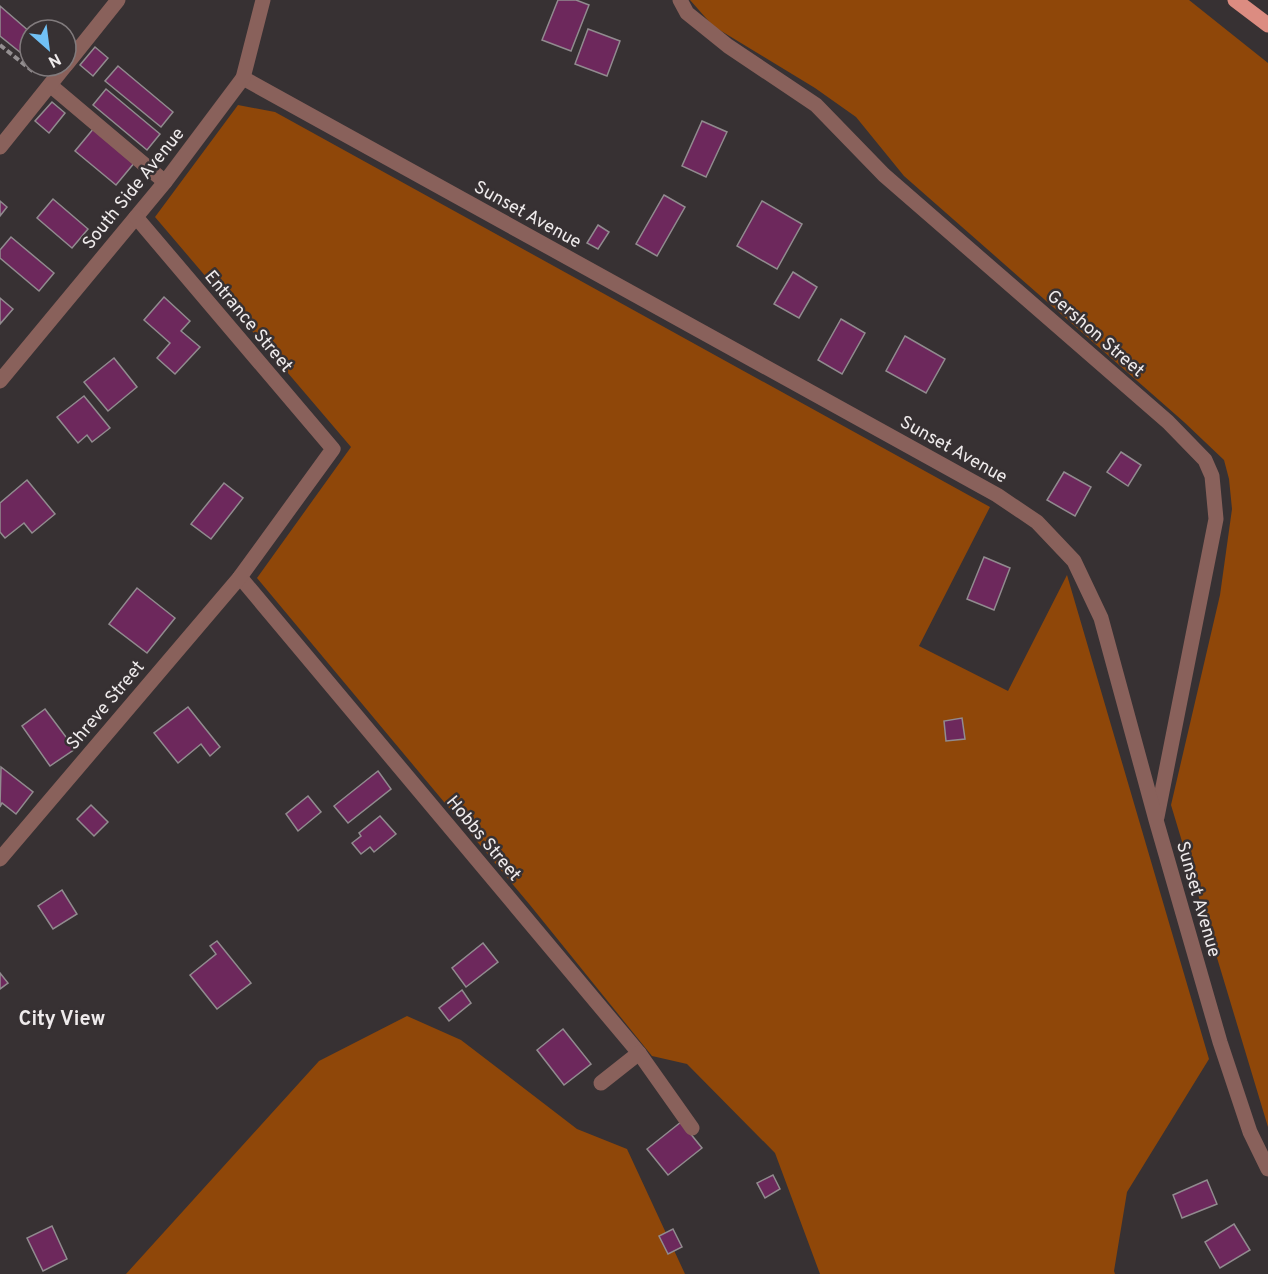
<svg xmlns="http://www.w3.org/2000/svg" width="1268" height="1274" font-family="Overpass,sans-serif">
	<style>
		.forest { fill: #8f4709 }
		.building { fill: #6d285c; stroke: #918b8f; stroke-width: 1.5 }
		.lines { fill: none; stroke-linecap: round; stroke-linejoin: round }
		.path { stroke: #948f91; stroke-width: 4; stroke-dasharray: 6 3; stroke-linecap: butt }
		.minor { stroke: #89615b; stroke-width: 15 }
		.major { stroke: #dc8c81; stroke-width: 15 }
		.labels { text-anchor: middle; stroke-width: 5; stroke-linejoin: round; paint-order: stroke }
		.street-label { font-size: 18px; fill: #efebec; stroke: #373133 }
		.neighbourhood-label { font-size: 20px; font-weight: bold; fill: #efebec; stroke: #373133 }
	</style>
	<rect width="100%" height="100%" fill="#373133"/>
	<!-- forest -->
	<g class="forest">
		<polygon points="690,0 1189,0 1268,63 1268,1127 1171,805 1220,595 1232,509 1229,479 1224,460 1184,422 904,176 856,117 815,88 713,26"/>
		<polygon points="238,105 275,112 990,507 919,646 1008,691 1067,575 1209,1059 1127,1192 1114,1271 1115,1274 820,1274 775,1153 687,1064 652,1056 530,905 257,578 351,447 155,217"/>
		<polygon points="407,1016 461,1040 577,1129 627,1149 685,1274 126,1274 319,1061"/>
	</g>
	<!-- building -->
	<g class="building">
		<polygon points="558,0 576,0 589,5 571,51 542,40"/>
		<polygon points="0,6 30,32 30,42 21,53 0,36"/>
		<polygon points="588,29 620,41 607,76 575,64"/>
		<polygon points="95,47 108,58 93,76 80,65"/>
		<polygon points="118,66 173,112 161,127 105,81"/>
		<polygon points="106,89 160,134 147,150 93,105"/>
		<polygon points="52,102 65,113 49,133 35,121"/>
		<polygon points="702,121 727,132 706,177 682,166"/>
		<polygon points="94,128 135,162 116,185 75,151"/>
		<polygon points="664,195 685,207 657,256 636,244"/>
		<polygon points="53,199 88,229 72,248 37,218"/>
		<polygon points="0,201 7,207 0,216"/>
		<polygon points="762,201 802,224 777,269 737,246"/>
		<polygon points="598,225 609,232 598,249 587,243"/>
		<polygon points="11,237 54,273 39,291 0,258 0,250"/>
		<polygon points="793,272 817,287 799,318 774,304"/>
		<polygon points="164,297 190,321 181,331 200,347 175,374 157,358 170,343 144,320"/>
		<polygon points="0,298 13,309 0,324"/>
		<polygon points="841,319 865,333 842,374 818,360"/>
		<polygon points="905,336 945,359 926,393 886,371"/>
		<polygon points="114,358 137,387 108,411 84,382"/>
		<polygon points="84,396 110,428 92,442 87,435 78,443 57,417"/>
		<polygon points="1121,452 1141,465 1128,486 1107,472"/>
		<polygon points="1064,472 1091,487 1075,516 1047,500"/>
		<polygon points="27,480 55,514 32,533 24,523 5,538 0,532 0,503"/>
		<polygon points="224,483 243,498 211,539 191,524"/>
		<polygon points="984,557 1010,568 994,610 967,599"/>
		<polygon points="137,588 175,618 147,653 109,624"/>
		<polygon points="188,707 220,747 210,756 201,744 178,763 154,733"/>
		<polygon points="45,709 75,749 50,766 22,726"/>
		<polygon points="962,718 965,739 946,741 944,721"/>
		<polygon points="1,767 33,792 16,814 2,803 0,807"/>
		<polygon points="378,771 391,789 348,823 334,806"/>
		<polygon points="308,796 321,812 298,831 286,814"/>
		<polygon points="91,805 108,822 94,836 77,819"/>
		<polygon points="380,816 396,834 374,852 370,847 361,854 352,843 361,836 359,833"/>
		<polygon points="62,890 77,914 53,929 38,906"/>
		<polygon points="217,941 251,983 217,1009 190,975 216,954 210,946"/>
		<polygon points="483,943 498,962 466,987 452,968"/>
		<polygon points="0,973 8,983 0,989"/>
		<polygon points="462,990 471,1003 449,1021 439,1008"/>
		<polygon points="563,1029 591,1064 564,1085 537,1050"/>
		<polygon points="681,1122 702,1148 668,1175 647,1149"/>
		<polygon points="773,1175 780,1189 765,1198 757,1183"/>
		<polygon points="1207,1180 1217,1204 1182,1218 1173,1195"/>
		<polygon points="1234,1224 1250,1250 1220,1268 1205,1242"/>
		<polygon points="52,1226 67,1259 43,1271 27,1238"/>
		<polygon points="673,1229 682,1247 668,1254 659,1236"/>
	</g>
	<g class="lines">
		<!-- path -->
		<polyline class="path" points="0,45 35,73"/>
		<!-- minor -->
		<g class="minor">
			<polyline points="680,0 687,13 728,46 816,105 884,175 1168,422 1205,460 1212,476 1216,519 1157,817"/>
			<polyline points="66,65 118,0"/>
			<polyline points="243,78 997,495 1037,522 1074,561 1101,618 1156,820 1220,1042 1250,1132 1268,1169"/>
			<polyline points="50,85 165,182"/>
			<polyline points="0,147 65,66"/>
			<polyline points="0,381 165,182 243,78 263,0"/>
			<polyline points="240,577 639,1053 692,1128"/>
			<polyline points="0,859 240,577 333,449 136,217"/>
			<polyline points="601,1083 639,1053"/>
		</g>
		<!-- major -->
		<polyline class="major" points="1235,0 1268,25"/>
	</g>
	<g class="labels">
		<!-- street labels -->
		<g class="street-label">
			<text transform="translate(133 188) rotate(-51)" y="6">South Side Avenue</text>
			<text transform="translate(528 214) rotate(29)" y="6">Sunset Avenue</text>
			<text transform="translate(249 321) rotate(50)" y="6">Entrance Street</text>
			<text transform="translate(1096 333) rotate(41)" y="6">Gershon Street</text>
			<text transform="translate(954 449) rotate(29)" y="6">Sunset Avenue</text>
			<text transform="translate(105 705) rotate(-50)" y="6">Shreve Street</text>
			<text transform="translate(484 838) rotate(50)" y="6">Hobbs Street</text>
			<text transform="translate(1199 899) rotate(74)" y="6">Sunset Avenue</text>
		</g>
		<!-- neighbourhood labels -->
		<g class="neighbourhood-label">
			<text x="62" y="1025">City View</text>
		</g>
	</g>
	<!-- north arrow -->
	<g transform="translate(48 48) rotate(152)"><circle r="28" fill="#373133" stroke="#817b7d" stroke-width="1.5"/>
	<path d="M0-4.5L10 22L0 15L-10 22Z" fill="#71c1f5"/>
	<text y="-9" font-size="16" font-weight="bold" text-anchor="middle" fill="#efebec">N</text>
	</g>
</svg>
